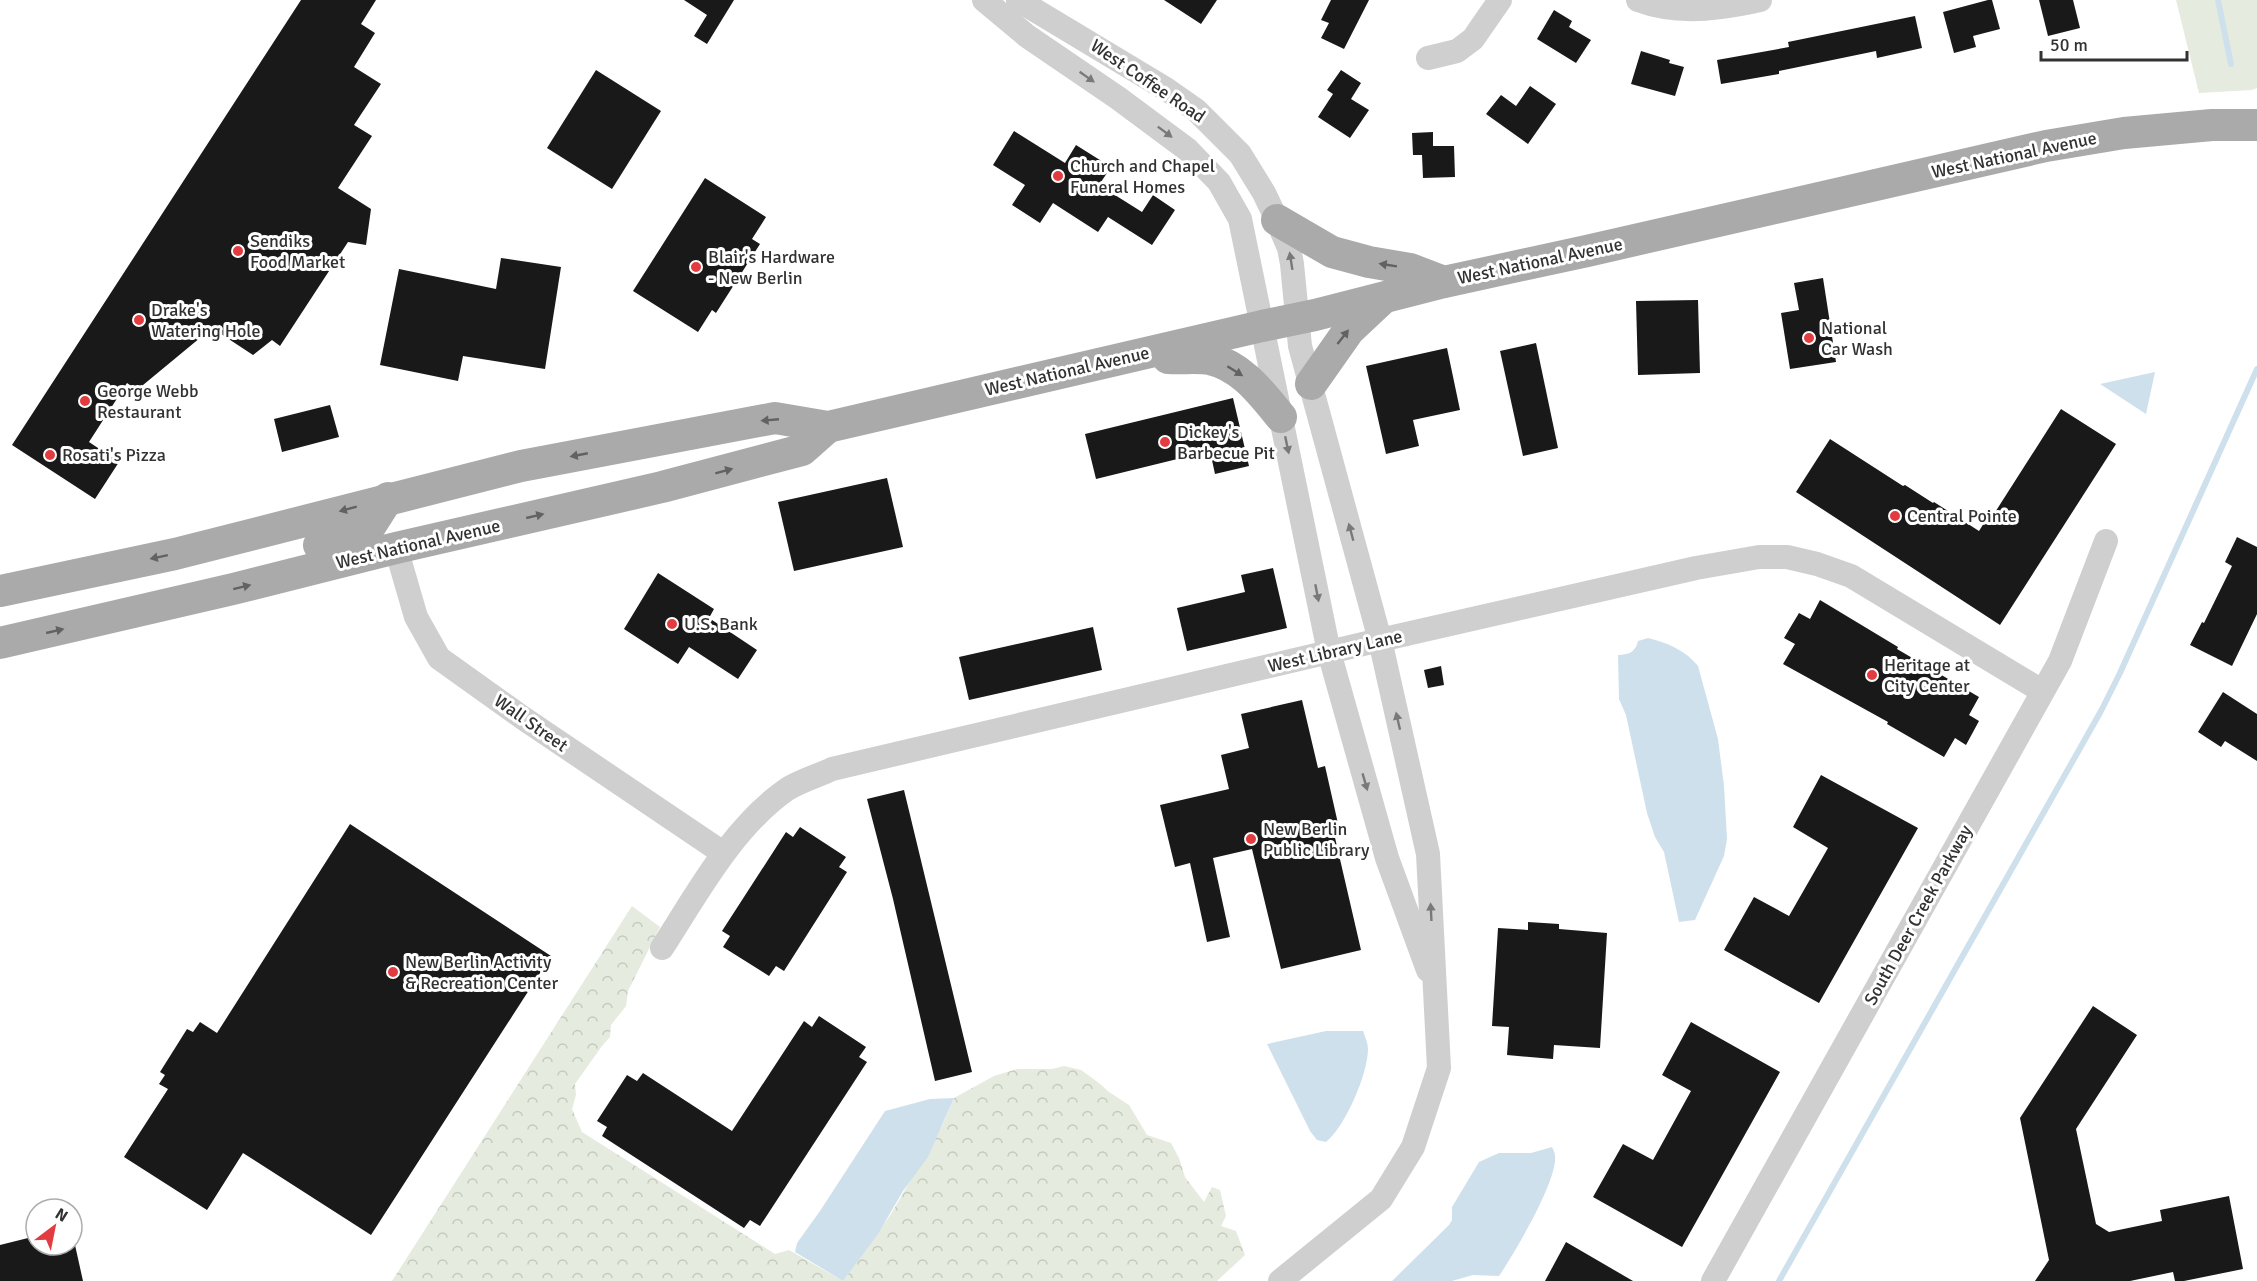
<svg xmlns="http://www.w3.org/2000/svg" width="2257" height="1281" font-family="Signika,sans-serif">
	<style>
		.green { fill: #e5ebde }
		.forest { fill: url(#forest-crowns) }
		.water { fill: #cfe0ed }
		.lines { fill: none; stroke-linecap: round; stroke-linejoin: round }
		.stream { stroke: #cfe0ed; stroke-width: 6 }
		.building { fill: #191919 }
		.minor { stroke: #cfcfcf; stroke-width: 24 }
		.major { stroke: #aaa; stroke-width: 32 }
		.oneway { fill: #797979 }
		.oneway2 { fill: #626262 }
		.poi-dot { fill: #e23c40; stroke: #fff; stroke-width: 2 }
		.labels { text-anchor: middle; stroke-width: 6; stroke-linejoin: round; paint-order: stroke }
		.street-label { font-size: 18px; fill: #323232; stroke: #fff }
		.poi-label { font-size: 18px; fill: #323232; stroke: #fff; text-anchor: start }
	</style>
	<defs>
		<pattern id="forest-crowns" width="20" height="18" patternUnits="userSpaceOnUse" patternTransform="scale(1.5)"><rect width="20" height="18" fill="#e5ebde"/><path d="M2 6a3 3 0 1 1 6 0M12 15a3 3 0 1 1 6 0" fill="none" stroke="#c5cabf"/></pattern>
	</defs>
	<rect width="100%" height="100%" fill="#fff"/>
	<!-- green -->
	<polygon class="green" points="2176,0 2257,0 2257,88 2252,90 2199,93"/>
	<!-- forest -->
	<polygon class="forest" points="632,906 660,927 628,991 626,1006 611,1025 610,1037 602,1046 575,1084 576,1095 572,1109 582,1132 775,1254 789,1250 843,1281 891,1214 942,1126 954,1098 994,1076 1017,1069 1052,1069 1064,1066 1081,1070 1099,1083 1109,1092 1129,1105 1147,1135 1171,1143 1179,1158 1185,1177 1204,1202 1212,1187 1220,1190 1226,1216 1221,1226 1236,1231 1245,1255 1217,1281 392,1281"/>
	<!-- water -->
	<g class="water">
		<polygon points="2155,372 2146,414 2100,384"/>
		<path d="M1648,638c20,5 37,12 50,28l20,73 6,47 3,53 -3,17 -29,64 -16,2 -15,-70 -9,-15 -8,-24 -21,-98 -7,-16 -1,-44c10,0 18,-3 20,-14z"/>
		<path d="M1326,1031h37c2,6 5,12 5,18 0,25 -23,78 -42,93l-9,-2 -7,-9 -43,-87z"/>
		<polygon points="954,1098 928,1157 903,1191 878,1234 843,1281 795,1252 797,1243 820,1211 885,1111 930,1099"/>
		<path d="M1552,1147c1,3 3,5 3,9 3,24 -41,98 -56,120l-26,-1 -21,6h-60l57,-56 3,-5v-13l27,-45 20,-9h32z"/>
	</g>
	<g class="lines">
		<!-- stream -->
		<g class="stream">
			<polyline points="2218,0 2231,64"/>
			<polyline points="1779,1281 2101,711 2120,673 2257,369"/>
		</g>
	</g>
	<!-- building -->
	<g class="building">
		<polygon points="301,0 376,0 361,24 375,33 354,67 381,84 354,125 372,136 338,188 371,209 366,245 348,242 280,346 272,340 253,355 212,328 137,390 127,383 89,442 119,462 95,499 12,445"/>
		<polygon points="684,0 734,0 707,44 694,36 707,15"/>
		<polygon points="1164,0 1217,0 1201,24"/>
		<polygon points="1331,0 1369,0 1344,49 1321,38 1329,23 1321,20"/>
		<polygon points="1988,0 1992,0 2000,29 1973,36 1976,47 1954,53 1943,12"/>
		<polygon points="2039,0 2073,0 2080,28 2048,36"/>
		<polygon points="1554,10 1572,21 1569,27 1591,40 1576,63 1537,39"/>
		<polygon points="1915,16 1922,48 1877,58 1876,51 1779,71 1779,74 1721,84 1717,60 1789,47 1788,42"/>
		<polygon points="1641,51 1670,60 1669,63 1684,67 1675,96 1631,84"/>
		<polygon points="596,70 661,111 612,189 547,148"/>
		<polygon points="1341,70 1361,83 1351,99 1369,110 1350,138 1318,117 1333,94 1327,90"/>
		<polygon points="1530,86 1556,104 1528,144 1486,114 1501,95 1516,106"/>
		<polygon points="1014,131 1065,163 1076,145 1111,167 1099,185 1142,212 1153,195 1175,210 1152,245 1108,217 1098,232 1053,203 1040,223 1012,205 1025,185 993,165"/>
		<polygon points="1433,132 1433,146 1454,146 1455,177 1423,178 1422,155 1413,155 1412,133"/>
		<polygon points="705,178 766,217 752,239 760,244 716,313 712,310 698,332 633,291"/>
		<polygon points="501,258 561,267 545,369 463,356 458,381 380,365 399,269 496,289"/>
		<polygon points="1823,278 1836,362 1790,369 1781,313 1799,310 1794,283"/>
		<polygon points="1698,300 1700,373 1638,375 1636,301"/>
		<polygon points="1536,343 1558,448 1523,456 1500,351"/>
		<polygon points="1447,348 1460,410 1413,420 1419,446 1386,454 1366,366"/>
		<polygon points="1233,398 1249,466 1215,474 1210,451 1096,479 1085,434"/>
		<polygon points="330,405 339,437 282,452 274,419"/>
		<polygon points="2061,409 2116,444 2000,625 1796,492 1830,439 1903,486 1905,485 1933,503 1934,502 1979,531 1989,515 1992,517"/>
		<polygon points="887,478 903,547 794,571 778,502"/>
		<polygon points="2237,537 2257,547 2257,614 2232,666 2190,645 2202,622 2204,623 2232,566 2225,562"/>
		<polygon points="1273,568 1287,628 1187,651 1177,608 1245,592 1241,575"/>
		<polygon points="658,573 714,609 709,618 757,650 738,679 689,647 678,664 624,629"/>
		<polygon points="1820,600 1898,647 1897,649 1979,697 1969,715 1979,721 1966,745 1955,738 1944,757 1887,724 1888,722 1783,664 1795,644 1784,638 1799,613 1810,619"/>
		<polygon points="1093,627 1102,670 969,700 959,657"/>
		<polygon points="1441,666 1444,685 1428,688 1424,670"/>
		<polygon points="2223,692 2257,714 2257,761 2225,741 2221,747 2198,732"/>
		<polygon points="1302,700 1318,768 1325,766 1339,828 1333,829 1361,950 1281,969 1252,849 1213,858 1230,937 1207,942 1190,863 1175,867 1160,805 1229,789 1221,755 1249,748 1241,714"/>
		<polygon points="1821,775 1918,828 1819,1003 1724,950 1754,897 1789,916 1828,848 1793,827"/>
		<polygon points="904,790 972,1072 935,1081 893,899 867,799"/>
		<polygon points="350,824 551,956 371,1235 243,1153 207,1210 124,1157 168,1089 159,1084 165,1075 160,1072 187,1029 193,1032 200,1022 217,1033"/>
		<polygon points="800,827 846,857 839,867 847,872 784,971 776,966 769,976 723,947 730,936 722,931 786,832 793,837"/>
		<polygon points="1528,922 1559,924 1559,929 1607,933 1600,1048 1554,1045 1553,1059 1507,1055 1509,1027 1492,1026 1498,928 1528,930"/>
		<polygon points="2093,1006 2137,1035 2076,1129 2096,1224 2109,1232 2162,1221 2160,1210 2229,1196 2243,1269 2184,1281 2175,1281 2173,1272 2130,1281 2035,1281 2049,1260 2020,1118"/>
		<polygon points="819,1016 866,1047 859,1057 867,1062 760,1226 750,1220 744,1228 602,1136 607,1127 597,1121 627,1075 637,1081 643,1073 732,1131 804,1021 812,1027"/>
		<polygon points="1691,1022 1780,1072 1682,1247 1593,1197 1623,1144 1653,1160 1691,1091 1662,1075"/>
		<polygon points="36,1236 36,1245 75,1245 83,1281 0,1281 0,1245"/>
		<polygon points="1566,1242 1633,1281 1545,1281"/>
	</g>
	<g class="lines">
		<!-- minor -->
		<g class="minor">
			<polyline points="984,0 1027,36 1118,98 1188,150 1219,182 1240,219 1329,652 1387,858 1428,970"/>
			<polyline points="1018,0 1166,89 1196,110 1240,154 1264,193 1277,220 1289,248 1292,264 1300,346 1380,640 1428,854 1439,1068 1413,1147 1381,1199 1280,1281"/>
			<path d="M1638,0c40,15 81,9 122,0"/>
			<polyline points="1428,58 1457,51 1473,39 1500,0"/>
			<polyline points="396,548 416,617 439,658 523,718 723,853"/>
			<path d="M662,948c35,-54 70,-120 124,-158 13,-9 32,-14 46,-21l548,-129 316,-72 63,-11h28l30,7 34,12 191,115"/>
			<polyline points="1713,1281 2060,661 2106,541"/>
		</g>
		<!-- major -->
		<g class="major">
			<polyline points="1277,220 1332,252 1369,262 1410,269 1444,282"/>
			<path d="M1168,358c14,1 29,-1 42,1 32,7 52,35 71,58"/>
			<polyline points="1311,384 1349,330 1381,300"/>
			<polyline points="319,545 361,534 369,528 388,498"/>
			<polyline points="0,591 175,554 521,466 775,418 828,427 1262,326 1315,315 1444,282 1587,251 2046,146 2124,133 2212,125 2257,125"/>
			<polyline points="0,643 233,589 396,548 662,487 802,450 828,427"/>
		</g>
	</g>
	<!-- one-way arrows -->
	<defs><path id="oneway-solid" d="M-6-.8H1V-3.2L6.5 0L1 3.2V.8H-6Z" transform="scale(1.5)"/></defs>
	<g class="oneway">
		<use href="#oneway-solid" transform="translate(1087 77) rotate(35)"/>
		<use href="#oneway-solid" transform="translate(1165 132) rotate(37)"/>
		<use href="#oneway-solid" transform="translate(1291 261) rotate(-99)"/>
		<use href="#oneway-solid" transform="translate(1287 445) rotate(78)"/>
		<use href="#oneway-solid" transform="translate(1351 532) rotate(-105)"/>
		<use href="#oneway-solid" transform="translate(1317 593) rotate(79)"/>
		<use href="#oneway-solid" transform="translate(1398 721) rotate(-103)"/>
		<use href="#oneway-solid" transform="translate(1365 782) rotate(74)"/>
		<use href="#oneway-solid" transform="translate(1431 912) rotate(-93)"/>
	</g>
	<g class="oneway2">
		<use href="#oneway-solid" transform="translate(1388 265) rotate(-171)"/>
		<use href="#oneway-solid" transform="translate(1343 337) rotate(-52)"/>
		<use href="#oneway-solid" transform="translate(1235 371) rotate(32)"/>
		<use href="#oneway-solid" transform="translate(770 420) rotate(175)"/>
		<use href="#oneway-solid" transform="translate(579 455) rotate(169)"/>
		<use href="#oneway-solid" transform="translate(724 471) rotate(-15)"/>
		<use href="#oneway-solid" transform="translate(348 509) rotate(165)"/>
		<use href="#oneway-solid" transform="translate(535 516) rotate(-13)"/>
		<use href="#oneway-solid" transform="translate(159 557) rotate(168)"/>
		<use href="#oneway-solid" transform="translate(242 587) rotate(-14)"/>
		<use href="#oneway-solid" transform="translate(55 631) rotate(-13)"/>
	</g>
	<!-- markers -->
	<g class="poi-dot">
		<circle cx="1058" cy="176" r="6"/>
		<circle cx="238" cy="251" r="6"/>
		<circle cx="696" cy="267" r="6"/>
		<circle cx="139" cy="320" r="6"/>
		<circle cx="1809" cy="338" r="6"/>
		<circle cx="85" cy="401" r="6"/>
		<circle cx="1165" cy="442" r="6"/>
		<circle cx="50" cy="455" r="6"/>
		<circle cx="1895" cy="516" r="6"/>
		<circle cx="672" cy="624" r="6"/>
		<circle cx="1872" cy="675" r="6"/>
		<circle cx="1251" cy="839" r="6"/>
		<circle cx="393" cy="972" r="6"/>
	</g>
	<g class="labels">
		<!-- street labels -->
		<g class="street-label">
			<text transform="translate(1148 81) rotate(34)" y="6">West Coffee Road</text>
			<text transform="translate(2014 155) rotate(-12)" y="6">West National Avenue</text>
			<text transform="translate(1540 261) rotate(-12)" y="6">West National Avenue</text>
			<text transform="translate(1067 371) rotate(-13)" y="6">West National Avenue</text>
			<text transform="translate(418 544) rotate(-13)" y="6">West National Avenue</text>
			<text transform="translate(1335 651) rotate(-13)" y="6">West Library Lane</text>
			<text transform="translate(531 723) rotate(35)" y="6">Wall Street</text>
			<text transform="translate(1918 915) rotate(-61)" y="6">South Deer Creek Parkway</text>
		</g>
		<!-- poi labels -->
		<g class="poi-label">
			<text x="1070" y="172">Church and Chapel<tspan x="1070" dy="21">Funeral Homes</tspan></text>
			<text x="250" y="247">Sendiks<tspan x="250" dy="21">Food Market</tspan></text>
			<text x="708" y="263">Blair's Hardware<tspan x="708" dy="21">- New Berlin</tspan></text>
			<text x="151" y="316">Drake's<tspan x="151" dy="21">Watering Hole</tspan></text>
			<text x="1821" y="334">National<tspan x="1821" dy="21">Car Wash</tspan></text>
			<text x="97" y="397">George Webb<tspan x="97" dy="21">Restaurant</tspan></text>
			<text x="1177" y="438">Dickey's<tspan x="1177" dy="21">Barbecue Pit</tspan></text>
			<text x="62" y="461">Rosati's Pizza</text>
			<text x="1907" y="522">Central Pointe</text>
			<text x="684" y="630">U.S. Bank</text>
			<text x="1884" y="671">Heritage at<tspan x="1884" dy="21">City Center</tspan></text>
			<text x="1263" y="835">New Berlin<tspan x="1263" dy="21">Public Library</tspan></text>
			<text x="405" y="968">New Berlin Activity<tspan x="405" dy="21">&amp; Recreation Center</tspan></text>
		</g>
	</g>
	<!-- north arrow -->
	<g transform="translate(54 1227) rotate(32)"><circle r="28" fill="#ffffff" stroke="#adadad" stroke-width="1.5"/>
	<path d="M0-4.5L10 22L0 15L-10 22Z" fill="#e23c40"/>
	<text y="-9" font-size="16" font-weight="bold" text-anchor="middle" fill="#323232">N</text>
	</g>
	<!-- scale -->
	<path d="M2041 51v9h146v-9" fill="none" stroke="#323232" stroke-width="3"/>
	<text x="2050" y="51" font-size="18" fill="#323232" stroke="#ffffff" stroke-width="4.5" paint-order="stroke">50 m</text>
</svg>
